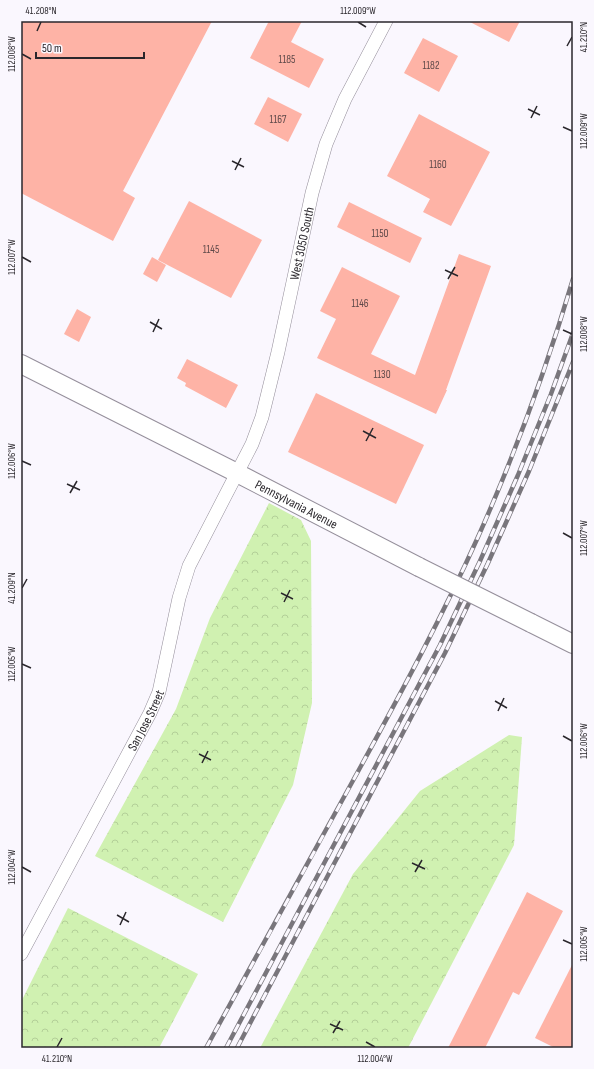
<svg xmlns="http://www.w3.org/2000/svg" width="594" height="1069" font-family="'Sofia Sans Condensed',sans-serif">
	<style>
		.forest { fill: url(#forest-crowns) }
		.building { fill: #feb3a6 }
		.lines { fill: none; stroke-linecap: round; stroke-linejoin: round }
		.street-casing { stroke: #958f9b; stroke-width: 14 }
		.secondary-casing { stroke: #958f9b; stroke-width: 20 }
		.street { stroke: #fff; stroke-width: 13 }
		.secondary { stroke: #fff; stroke-width: 18 }
		.rail-casing { stroke: #79767c; stroke-width: 4.5 }
		.rail { stroke: #faf7fe; stroke-width: 3; stroke-dasharray: 9; stroke-linecap: butt }
		.secondary-bridge-casing { stroke: #958f9b; stroke-width: 20; stroke-linecap: butt }
		.secondary-bridge { stroke: #fff; stroke-width: 18 }
		.ticks { fill: none; stroke: #2a272c; stroke-width: 1.5 }
		.labels { text-anchor: middle; stroke-width: 3; stroke-linejoin: round; paint-order: stroke }
		.number-label { font-size: 11px; fill: #5f4a4a }
		.street-label { font-size: 13px; fill: #2a272c; stroke: #faf7fe }
		.neatline { fill: none; stroke: #2a272c; stroke-width: 1.5 }
		.ticks-label { font-size: 10px; text-anchor: middle; fill: #2a272c }
	</style>
	<defs>
		<pattern id="forest-crowns" width="20" height="18" patternUnits="userSpaceOnUse"><rect width="20" height="18" fill="#d0f1b1"/><path d="M2 6a3 3 0 1 1 6 0M12 15a3 3 0 1 1 6 0" fill="none" stroke="#b3cf98"/></pattern>
	</defs>
	<rect width="100%" height="100%" fill="#faf7fe"/>
	<!-- forest -->
	<g class="forest">
		<polygon points="269,503 301,520 311,541 312,703 293,785 223,922 95,856 176,709 210,618"/>
		<polygon points="509,735 522,737 514,845 408,1048 260,1048 353,874 420,791"/>
		<polygon points="68,908 198,974 159,1048 21,1048 21,1002"/>
	</g>
	<!-- building -->
	<g class="building">
		<polygon points="21,21 212,21 123,191 135,198 113,241 21,193"/>
		<polygon points="269,21 302,21 291,42 324,59 309,88 250,58"/>
		<polygon points="468,21 520,21 509,42"/>
		<polygon points="423,38 458,56 439,92 404,73"/>
		<polygon points="268,97 302,114 288,142 254,124"/>
		<polygon points="419,114 490,152 451,226 423,212 430,199 387,176"/>
		<polygon points="189,201 262,240 231,298 158,260"/>
		<polygon points="349,202 422,238 410,263 337,227"/>
		<polygon points="459,254 491,266 446,390 447,390 436,414 317,358 336,319 320,311 342,267 400,296 371,354 415,375"/>
		<polygon points="152,257 166,265 157,282 143,274"/>
		<polygon points="77,309 91,317 79,342 64,334"/>
		<polygon points="187,359 238,385 226,408 185,386 186,383 177,378"/>
		<polygon points="316,393 424,445 396,504 288,452"/>
		<polygon points="527,892 563,911 519,995 513,992 485,1048 448,1048"/>
		<polygon points="573,963 573,1048 555,1048 535,1038"/>
	</g>
	<g class="lines">
		<defs>
			<g id="street">
				<path id="s1" d="M21,954l129,-241 9,-21 20,-94 10,-32 63,-122 10,-27 16,-65 34,-159 14,-49 19,-45 41,-78"/>
			</g>
			<g id="secondary">
				<path id="s2" d="M21,364l216,109 182,94"/>
				<polyline points="531,623 573,644"/>
			</g>
		</defs>
		<!-- street casing -->
		<use href="#street" class="street-casing"/>
		<!-- secondary casing -->
		<use href="#secondary" class="secondary-casing"/>
		<!-- street -->
		<use href="#street" class="street"/>
		<!-- secondary -->
		<use href="#secondary" class="secondary"/>
		<defs>
			<g id="rail">
				<path d="M206,1048c52,-94 104,-188 155,-282 41,-75 82,-151 117,-229 37,-83 69,-170 95,-258"/>
				<polyline points="226,1048 440,645 480,561 518,475 551,394 573,333"/>
				<polyline points="237,1048 445,653 488,563 529,471 573,362"/>
			</g>
		</defs>
		<!-- rail casing -->
		<use href="#rail" class="rail-casing"/>
		<!-- rail -->
		<use href="#rail" class="rail"/>
		<defs>
			<polyline id="secondary-bridge" points="419,567 531,623"/>
		</defs>
		<!-- secondary-bridge casing -->
		<use href="#secondary-bridge" class="secondary-bridge-casing"/>
		<!-- secondary-bridge -->
		<use href="#secondary-bridge" class="secondary-bridge"/>
	</g>
	<!-- ticks -->
	<path class="ticks" d="M358,22l8,5M37,31l4,-9M567,46l5,-9M22,54l9,5M528,109l12,6M531,118l6,-12M563,127l9,4M232,161l12,6M235,170l6,-12M22,257l9,5M445,270l13,6M448,279l7,-12M150,322l12,7M563,330l9,4M153,332l6,-13M363,431l13,7M366,441l7,-13M22,461l9,4M67,484l13,6M70,493l7,-12M563,533l9,5M22,588l5,-9M281,593l12,6M284,602l6,-12M22,664l9,4M495,701l12,7M498,711l6,-13M563,736l9,5M199,754l12,6M202,763l6,-12M412,863l13,6M22,867l9,5M415,872l7,-12M117,915l12,7M120,925l6,-13M563,940l9,4M330,1024l13,6M333,1033l7,-12M366,1042l9,5M57,1047l5,-9"/>
	<g class="labels">
		<!-- number labels -->
		<g class="number-label">
			<text x="287" y="63">1185</text>
			<text x="431" y="69">1182</text>
			<text x="278" y="123">1167</text>
			<text x="438" y="168">1160</text>
			<text x="380" y="237">1150</text>
			<text x="211" y="253">1145</text>
			<text x="360" y="307">1146</text>
			<text x="382" y="378">1130</text>
		</g>
		<!-- street labels -->
		<g class="street-label">
			<text dy="5" stroke="none"><textPath href="#s1" startOffset="770">West 3050 South</textPath></text>
			<text dy="5" stroke="none"><textPath href="#s2" startOffset="309">Pennsylvania Avenue</textPath></text>
			<text dy="5" stroke="none"><textPath href="#s1" startOffset="265">San Jose Street</textPath></text>
		</g>
	</g>
	<!-- border -->
	<rect width="594" height="1069" fill="none" stroke="#faf7fe" stroke-width="44"/>
	<!-- scale -->
	<path d="M36 52v6h108v-6" fill="none" stroke="#2a272c" stroke-width="2"/>
	<text x="42" y="52" font-size="12" fill="#2a272c" stroke="#faf7fe" stroke-width="3" paint-order="stroke">50 m</text>
	<rect x="22" y="22" width="550" height="1025" class="neatline"/>
	<g class="ticks-label">
		<text x="41" y="14">41.208°N</text>
		<text x="358" y="14">112.009°W</text>
		<text transform="translate(583 37) rotate(-90)" y="4">41.210°N</text>
		<text transform="translate(11 54) rotate(-90)" y="4">112.008°W</text>
		<text transform="translate(583 131) rotate(-90)" y="4">112.009°W</text>
		<text transform="translate(11 257) rotate(-90)" y="4">112.007°W</text>
		<text transform="translate(583 334) rotate(-90)" y="4">112.008°W</text>
		<text transform="translate(11 461) rotate(-90)" y="4">112.006°W</text>
		<text transform="translate(583 538) rotate(-90)" y="4">112.007°W</text>
		<text transform="translate(11 588) rotate(-90)" y="4">41.209°N</text>
		<text transform="translate(11 664) rotate(-90)" y="4">112.005°W</text>
		<text transform="translate(583 741) rotate(-90)" y="4">112.006°W</text>
		<text transform="translate(11 867) rotate(-90)" y="4">112.004°W</text>
		<text transform="translate(583 944) rotate(-90)" y="4">112.005°W</text>
		<text x="57" y="1062">41.210°N</text>
		<text x="375" y="1062">112.004°W</text>
	</g>
</svg>
